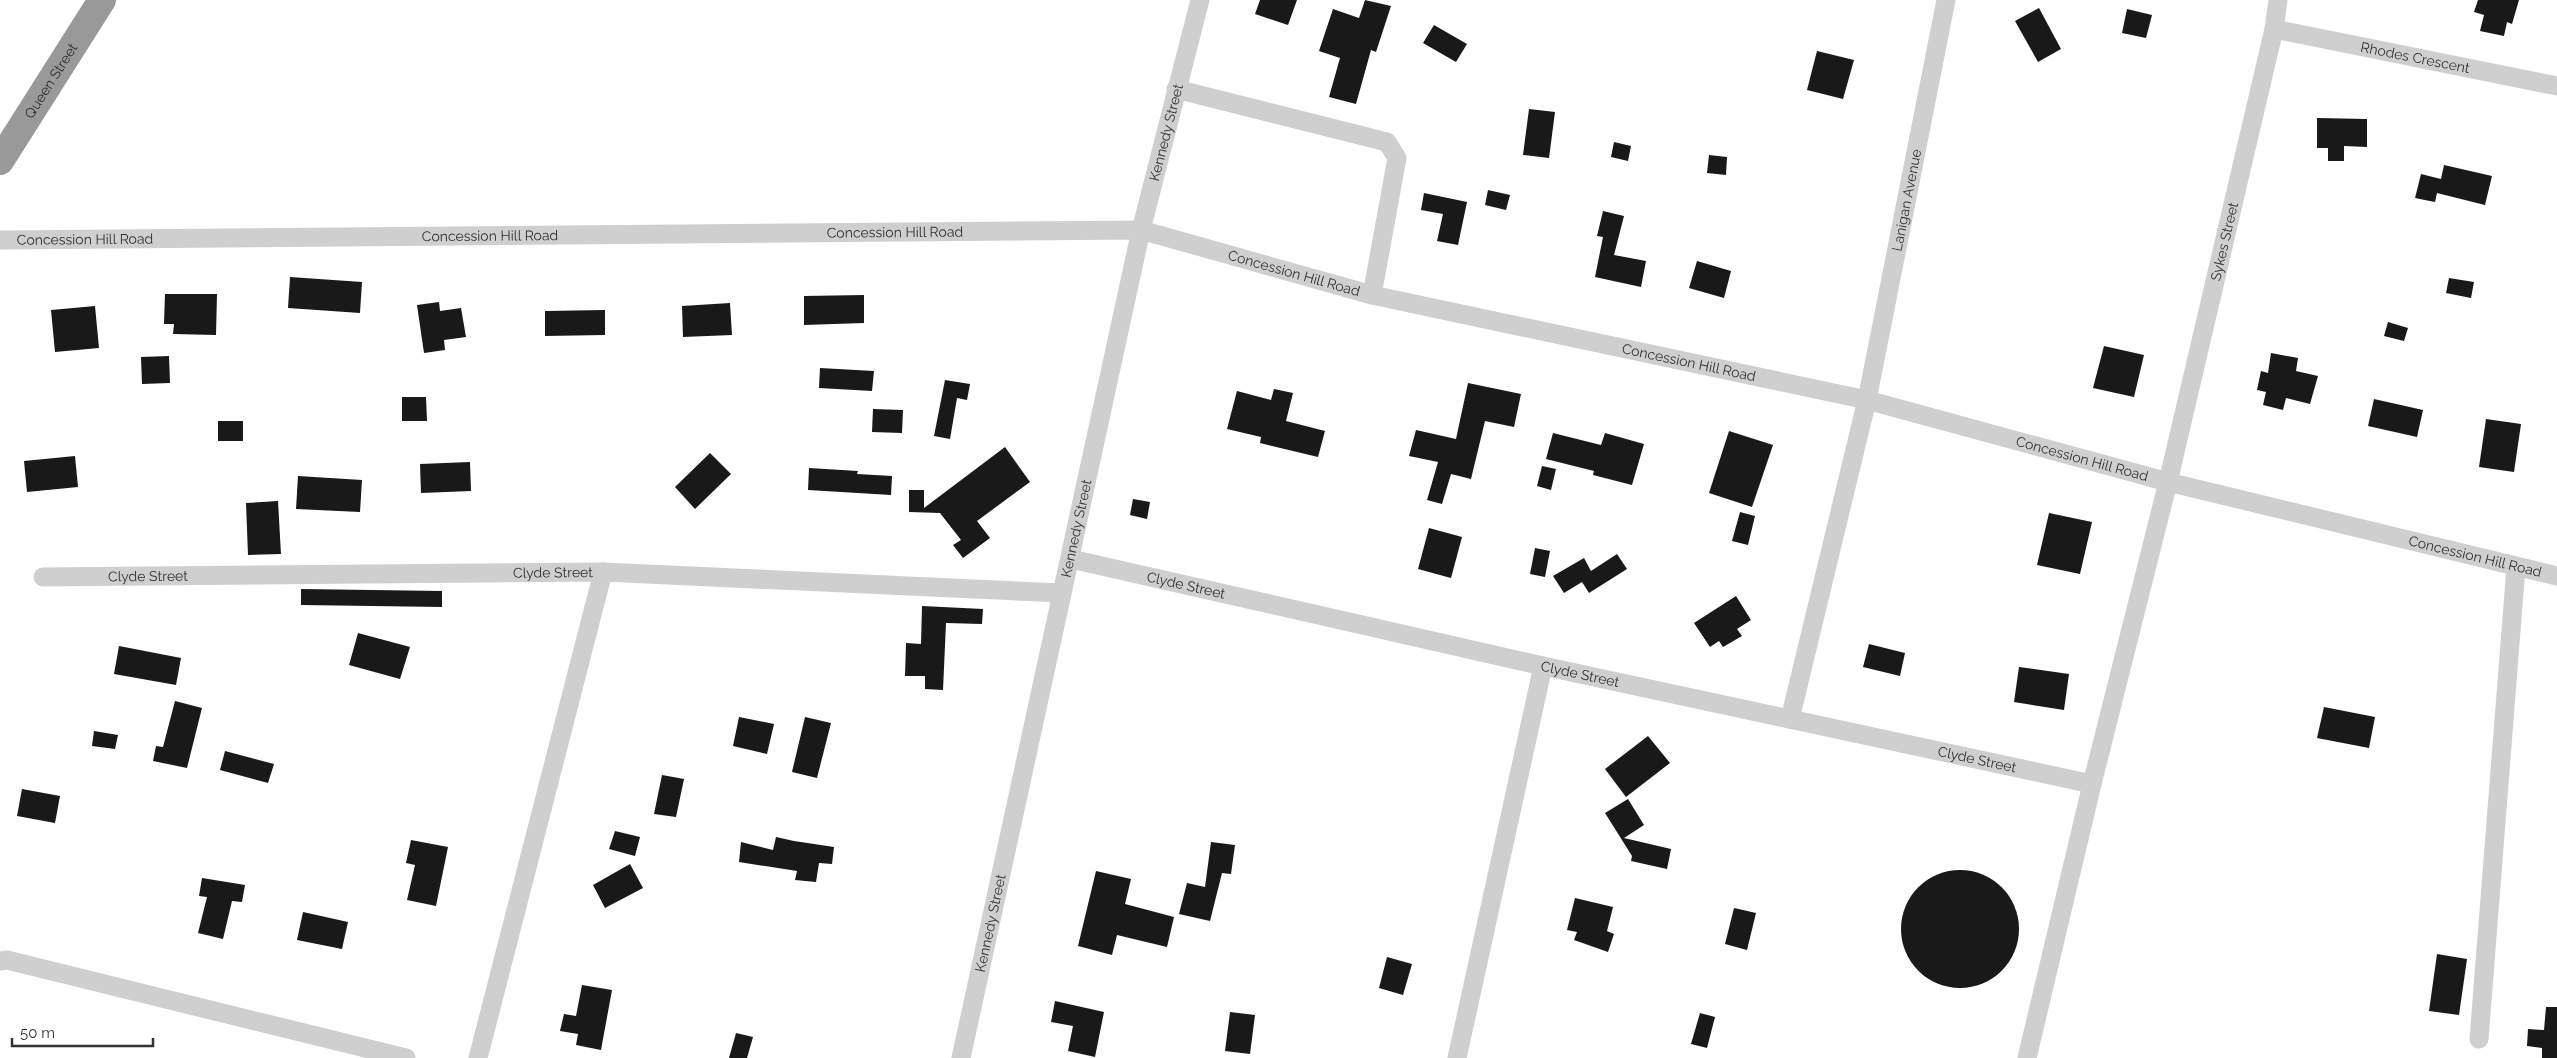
<svg xmlns="http://www.w3.org/2000/svg" width="2557" height="1058" font-family="Raleway,sans-serif">
	<style>
		.building { fill: #191919 }
		.lines { fill: none; stroke-linecap: round; stroke-linejoin: round }
		.minor { stroke: #cfcfcf; stroke-width: 19 }
		.highway { stroke: #999; stroke-width: 28 }
		.labels { text-anchor: middle; stroke-width: 5; stroke-linejoin: round; paint-order: stroke }
		.street-label { font-size: 14px; fill: #323232; stroke: #fff }
	</style>
	<rect width="100%" height="100%" fill="#fff"/>
	<!-- building -->
	<g class="building">
		<polygon points="1260,0 1297,0 1288,25 1255,14"/>
		<polygon points="1365,0 1391,6 1376,52 1371,50 1356,104 1329,97 1340,58 1319,51 1333,9 1359,18"/>
		<polygon points="2478,0 2519,0 2512,24 2507,22 2504,36 2480,31 2484,15 2474,12"/>
		<polygon points="2039,8 2061,49 2038,62 2015,21"/>
		<polygon points="2127,9 2152,15 2146,38 2122,33"/>
		<polygon points="1434,25 1467,44 1456,62 1423,43"/>
		<polygon points="1817,51 1854,60 1843,99 1807,90"/>
		<polygon points="1529,109 1555,112 1549,158 1523,155"/>
		<polygon points="2317,118 2367,119 2367,147 2344,146 2344,161 2328,161 2328,148 2317,148"/>
		<polygon points="1614,142 1631,146 1628,161 1611,157"/>
		<polygon points="1709,155 1727,157 1726,175 1707,173"/>
		<polygon points="2444,165 2492,176 2485,205 2437,193 2435,202 2415,198 2421,174 2441,179"/>
		<polygon points="1488,190 1510,195 1506,210 1485,205"/>
		<polygon points="1424,193 1467,202 1458,245 1437,241 1443,214 1421,210"/>
		<polygon points="1603,211 1624,216 1614,255 1646,261 1641,287 1595,277 1603,237 1597,236"/>
		<polygon points="1697,261 1731,271 1724,298 1689,288"/>
		<polygon points="290,277 362,282 360,313 288,308"/>
		<polygon points="2449,278 2474,282 2471,298 2446,293"/>
		<polygon points="165,294 217,294 216,335 173,334 174,324 164,324"/>
		<polygon points="864,295 864,323 804,325 804,296"/>
		<polygon points="439,302 440,311 461,308 466,337 444,340 445,350 424,353 417,305"/>
		<polygon points="730,303 732,335 683,337 682,306"/>
		<polygon points="95,306 99,348 55,352 51,310"/>
		<polygon points="605,310 605,335 545,336 545,311"/>
		<polygon points="2388,322 2408,328 2404,341 2384,336"/>
		<polygon points="2104,346 2144,355 2134,397 2093,388"/>
		<polygon points="2271,353 2298,358 2296,371 2318,376 2310,404 2286,398 2283,410 2263,405 2266,392 2257,390 2261,371 2268,373"/>
		<polygon points="169,356 170,383 142,384 141,357"/>
		<polygon points="820,368 874,371 872,391 819,388"/>
		<polygon points="945,380 970,384 967,400 957,398 950,439 934,436"/>
		<polygon points="1468,383 1521,394 1514,427 1485,421 1471,479 1451,474 1442,504 1427,500 1438,462 1409,456 1416,430 1456,439"/>
		<polygon points="1274,389 1293,393 1286,421 1325,431 1318,457 1260,443 1261,437 1227,429 1237,391 1271,400"/>
		<polygon points="402,397 426,397 427,421 402,421"/>
		<polygon points="2374,399 2423,410 2417,437 2368,426"/>
		<polygon points="873,409 903,410 902,433 872,432"/>
		<polygon points="2486,419 2521,424 2514,472 2479,467"/>
		<rect x="218" y="421" width="25" height="20"/>
		<polygon points="1729,431 1773,445 1752,507 1709,493"/>
		<polygon points="1553,433 1601,445 1605,433 1644,444 1632,485 1593,475 1594,471 1546,459"/>
		<polygon points="1005,447 1030,482 977,521 990,538 963,558 953,545 961,540 940,513 909,512 909,490 924,490 924,508"/>
		<polygon points="710,453 731,474 695,509 675,487"/>
		<polygon points="75,456 78,487 27,492 24,461"/>
		<polygon points="470,462 471,491 421,493 420,464"/>
		<polygon points="1542,466 1556,469 1551,490 1537,486"/>
		<polygon points="809,468 858,471 857,474 892,476 891,495 808,490"/>
		<polygon points="298,476 362,480 360,512 296,509"/>
		<polygon points="1133,499 1150,502 1147,519 1130,515"/>
		<polygon points="278,501 281,554 248,555 246,503"/>
		<polygon points="1740,512 1755,516 1748,545 1732,541"/>
		<polygon points="2049,513 2092,522 2080,574 2037,565"/>
		<polygon points="1429,528 1462,537 1451,578 1418,569"/>
		<polygon points="1535,548 1550,551 1545,577 1530,574"/>
		<polygon points="1617,554 1627,569 1589,593 1582,582 1564,593 1553,576 1584,558 1591,571"/>
		<polygon points="301,589 442,591 442,607 301,605"/>
		<polygon points="1736,596 1751,620 1737,629 1742,636 1723,647 1719,641 1710,647 1694,623"/>
		<polygon points="922,606 983,609 982,624 946,623 943,690 925,689 925,676 905,676 906,643 921,644"/>
		<polygon points="358,633 410,647 400,679 349,665"/>
		<polygon points="1869,644 1905,653 1900,676 1863,667"/>
		<polygon points="119,646 181,658 176,685 114,674"/>
		<polygon points="2019,667 2069,674 2064,710 2014,702"/>
		<polygon points="175,701 202,708 187,768 153,761 156,746 163,747"/>
		<polygon points="2324,707 2375,717 2369,748 2317,738"/>
		<polygon points="739,717 774,724 767,754 733,746"/>
		<polygon points="805,717 831,723 817,778 792,772"/>
		<polygon points="94,731 118,735 115,749 92,746"/>
		<polygon points="1648,736 1670,763 1626,797 1605,769"/>
		<polygon points="225,751 274,764 268,783 220,770"/>
		<polygon points="662,775 684,779 676,817 654,814"/>
		<polygon points="22,789 60,796 55,823 17,816"/>
		<polygon points="1628,799 1644,825 1624,838 1671,849 1667,869 1631,861 1632,856 1605,813"/>
		<polygon points="615,831 640,837 635,856 609,849"/>
		<polygon points="776,837 794,841 834,847 832,864 819,863 816,882 795,880 797,871 739,862 741,842 773,850"/>
		<polygon points="411,840 448,847 436,906 407,900 415,865 406,863"/>
		<polygon points="1211,842 1235,845 1231,874 1222,873 1210,921 1179,914 1187,883 1205,887"/>
		<polygon points="630,864 643,888 605,908 593,885"/>
		<circle cx="1960" cy="929" r="59"/>
		<polygon points="1096,871 1131,879 1125,904 1174,917 1167,947 1117,935 1112,955 1078,946"/>
		<polygon points="202,878 245,885 242,902 232,901 223,939 198,933 207,897 199,896"/>
		<polygon points="1575,898 1613,907 1607,931 1614,934 1608,952 1574,940 1577,932 1567,930"/>
		<polygon points="1734,908 1756,913 1747,950 1725,944"/>
		<polygon points="303,912 348,922 342,949 297,940"/>
		<polygon points="2437,954 2467,959 2459,1015 2429,1011"/>
		<polygon points="1387,957 1412,964 1403,995 1379,988"/>
		<polygon points="582,985 612,990 601,1050 576,1045 578,1034 560,1031 564,1014 576,1016"/>
		<polygon points="1055,1001 1104,1012 1095,1057 1068,1051 1073,1026 1051,1022"/>
		<polygon points="2546,1007 2557,1007 2557,1058 2542,1058 2542,1048 2527,1046 2528,1029 2544,1030"/>
		<polygon points="1230,1012 1255,1015 1250,1054 1225,1051"/>
		<polygon points="1700,1013 1715,1017 1707,1048 1691,1044"/>
		<polygon points="736,1033 753,1037 747,1058 729,1058"/>
	</g>
	<g class="lines">
		<!-- minor -->
		<g class="minor">
			<path id="s1" d="M2274,29l283,57"/>
			<polyline points="1176,89 1387,142 1397,158 1372,295"/>
			<path id="s2" d="M0,240l1141,-10 231,65 495,105 301,82 389,94"/>
			<path id="s3" d="M1071,559l472,107 549,118"/>
			<path id="s4" d="M43,577l560,-5 459,21"/>
			<path id="s5" d="M1790,719l77,-319 79,-400"/>
			<polyline points="0,961 7,960 406,1058"/>
			<polyline points="2479,1039 2516,567"/>
			<polyline points="478,1058 603,572"/>
			<path id="s6" d="M961,1058l180,-828 59,-230"/>
			<polyline points="1457,1058 1543,666"/>
			<path id="s7" d="M2027,1058l65,-274 76,-302 106,-453 4,-29"/>
		</g>
		<!-- highway -->
		<path class="highway" id="s8" d="M0,161l102,-161"/>
	</g>
	<g class="labels">
		<!-- street labels -->
		<g class="street-label">
			<text dy="5" stroke="none"><textPath href="#s1" startOffset="144">Rhodes Crescent</textPath></text>
			<text dy="5" stroke="none"><textPath href="#s8" startOffset="95">Queen Street</textPath></text>
			<text dy="5" stroke="none"><textPath href="#s6" startOffset="948">Kennedy Street</textPath></text>
			<text dy="5" stroke="none"><textPath href="#s5" startOffset="532">Lanigan Avenue</textPath></text>
			<text dy="5" stroke="none"><textPath href="#s2" startOffset="895">Concession Hill Road</textPath></text>
			<text dy="5" stroke="none"><textPath href="#s2" startOffset="490">Concession Hill Road</textPath></text>
			<text dy="5" stroke="none"><textPath href="#s2" startOffset="85">Concession Hill Road</textPath></text>
			<text dy="5" stroke="none"><textPath href="#s7" startOffset="840">Sykes Street</textPath></text>
			<text dy="5" stroke="none"><textPath href="#s2" startOffset="1300">Concession Hill Road</textPath></text>
			<text dy="5" stroke="none"><textPath href="#s2" startOffset="1705">Concession Hill Road</textPath></text>
			<text dy="5" stroke="none"><textPath href="#s2" startOffset="2110">Concession Hill Road</textPath></text>
			<text dy="5" stroke="none"><textPath href="#s6" startOffset="542">Kennedy Street</textPath></text>
			<text dy="5" stroke="none"><textPath href="#s2" startOffset="2515">Concession Hill Road</textPath></text>
			<text dy="5" stroke="none"><textPath href="#s4" startOffset="510">Clyde Street</textPath></text>
			<text dy="5" stroke="none"><textPath href="#s4" startOffset="105">Clyde Street</textPath></text>
			<text dy="5" stroke="none"><textPath href="#s3" startOffset="118">Clyde Street</textPath></text>
			<text dy="5" stroke="none"><textPath href="#s3" startOffset="522">Clyde Street</textPath></text>
			<text dy="5" stroke="none"><textPath href="#s3" startOffset="928">Clyde Street</textPath></text>
			<text dy="5" stroke="none"><textPath href="#s6" startOffset="138">Kennedy Street</textPath></text>
		</g>
	</g>
	<!-- scale -->
	<path d="M12 1038v8h141v-8" fill="none" stroke="#323232" stroke-width="2.5"/>
	<text x="20" y="1038" font-size="15" fill="#323232" stroke="#ffffff" stroke-width="4" paint-order="stroke">50 m</text>
</svg>
